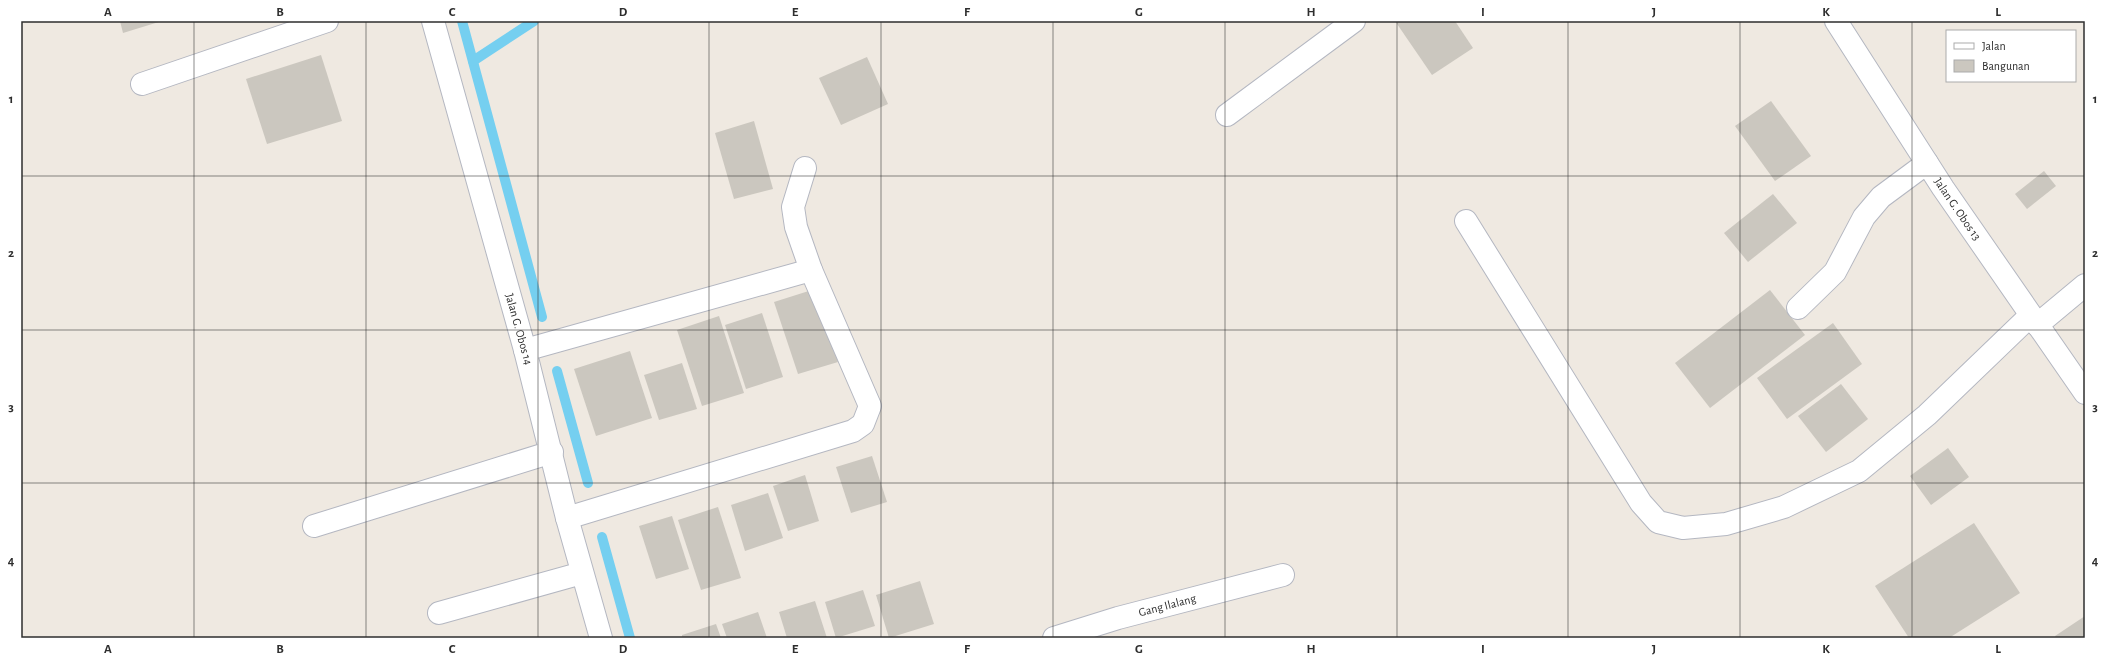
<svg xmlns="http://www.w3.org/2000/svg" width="2106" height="659" font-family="'Alegreya Sans',sans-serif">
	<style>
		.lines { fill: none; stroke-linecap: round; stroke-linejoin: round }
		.stream { stroke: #75cff0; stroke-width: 10 }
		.building { fill: #cbc7bf }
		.minor-casing { stroke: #b4b7c1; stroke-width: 24 }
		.minor { stroke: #fff; stroke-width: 22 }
		.grid { fill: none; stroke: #2e2e2e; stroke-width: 1; stroke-opacity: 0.55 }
		.labels { text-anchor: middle; stroke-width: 3.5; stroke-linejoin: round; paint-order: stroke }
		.street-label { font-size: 12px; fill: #2e2e2e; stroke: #fff }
		.neatline { fill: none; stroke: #2e2e2e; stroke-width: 1.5 }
		.grid-label { font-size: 13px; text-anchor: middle; font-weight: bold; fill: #2e2e2e }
	</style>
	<rect width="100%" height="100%" fill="#efe9e1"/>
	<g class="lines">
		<!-- stream -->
		<g class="stream">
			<polyline points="462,21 542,317"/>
			<polyline points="473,61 534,21"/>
			<polyline points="557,371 588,483"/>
			<polyline points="602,537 630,638"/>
		</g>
	</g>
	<!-- building -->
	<g class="building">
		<polygon points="120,21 162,21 123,33"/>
		<polygon points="1395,21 1455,21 1473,48 1432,75"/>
		<polygon points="321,55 342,121 267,144 246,79"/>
		<polygon points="867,57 888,104 841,125 819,78"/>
		<polygon points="1771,101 1811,156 1775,181 1735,126"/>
		<polygon points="754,121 773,189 734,199 715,133"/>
		<polygon points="2044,171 2056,186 2027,209 2015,194"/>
		<polygon points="1773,194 1797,223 1748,262 1724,233"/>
		<polygon points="815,289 838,362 798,374 774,302"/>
		<polygon points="1770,290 1805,335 1710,408 1675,363"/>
		<polygon points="762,313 783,377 746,389 725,325"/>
		<polygon points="719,316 744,393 702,406 677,330"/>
		<polygon points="1833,323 1862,364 1787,419 1757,378"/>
		<polygon points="630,351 652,418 596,436 574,369"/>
		<polygon points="682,363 697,409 659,420 644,375"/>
		<polygon points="1841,384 1868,419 1826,452 1798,416"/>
		<polygon points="1948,448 1969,477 1931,505 1910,476"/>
		<polygon points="872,456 887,502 851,513 836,467"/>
		<polygon points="805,475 819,521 788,531 773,486"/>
		<polygon points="768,493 783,538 745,551 731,505"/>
		<polygon points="718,507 741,578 701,590 678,520"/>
		<polygon points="672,516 689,569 656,579 639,526"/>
		<polygon points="1974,523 2020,593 1949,638 1909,638 1875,586"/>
		<polygon points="920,581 934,624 889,638 876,595"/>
		<polygon points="863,590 875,626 836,638 825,602"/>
		<polygon points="815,601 827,638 787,638 779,612"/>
		<polygon points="758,612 767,638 727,638 722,624"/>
		<polygon points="2085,616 2085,638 2056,638 2055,636"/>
		<polygon points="716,624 721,638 682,638 682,635"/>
	</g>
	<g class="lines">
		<defs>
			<g id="minor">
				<path id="s1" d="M433,21l92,329 42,168 34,120"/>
				<path id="s2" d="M1836,21l107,167 142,205"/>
				<polyline points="142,84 327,21"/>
				<polyline points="1227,115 1354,21"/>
				<polyline points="1466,221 1641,503 1658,522 1683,528 1726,524 1784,507 1859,471 1927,415 2030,316"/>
				<polyline points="1798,308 1835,272 1864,217 1881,197 1927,163"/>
				<polyline points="2037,325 2085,285"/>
				<polyline points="525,350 811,270"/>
				<polyline points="567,518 853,431 863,424 870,406 811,270 796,227 793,207 805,168"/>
				<polyline points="314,526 552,452"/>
				<polyline points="439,613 582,573"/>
				<path id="s3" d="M1054,638l64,-20 165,-43"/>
			</g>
		</defs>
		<!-- minor casing -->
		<use href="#minor" class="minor-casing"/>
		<!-- minor -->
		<use href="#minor" class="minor"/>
	</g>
	<!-- grid -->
	<path class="grid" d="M194,21v617M366,21v617M538,21v617M709,21v617M881,21v617M1053,21v617M1225,21v617M1397,21v617M1568,21v617M1740,21v617M1912,21v617M21,176h2064M21,330h2064M21,483h2064"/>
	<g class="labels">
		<!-- street labels -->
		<g class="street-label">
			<text dy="4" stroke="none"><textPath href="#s2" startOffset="224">Jalan G. Obos 13</textPath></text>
			<text dy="4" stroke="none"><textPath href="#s1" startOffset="320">Jalan G. Obos 14</textPath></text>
			<text dy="4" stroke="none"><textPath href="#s3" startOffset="118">Gang Ilalang</textPath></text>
		</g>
	</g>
	<!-- border -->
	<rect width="2106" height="659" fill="none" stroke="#ffffff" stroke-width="44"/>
	<!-- legend -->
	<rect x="1946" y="30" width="130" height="52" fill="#ffffff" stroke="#ababab"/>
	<rect x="1954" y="43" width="20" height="6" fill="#ffffff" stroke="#ababab"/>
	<text x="1982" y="50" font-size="12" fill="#2e2e2e">Jalan</text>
	<rect x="1954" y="60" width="20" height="12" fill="#cbc7bf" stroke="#ababab"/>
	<text x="1982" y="70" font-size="12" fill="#2e2e2e">Bangunan</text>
	<rect x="22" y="22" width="2062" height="615" class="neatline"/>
	<g class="grid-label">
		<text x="108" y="16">A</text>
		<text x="280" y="16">B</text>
		<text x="452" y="16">C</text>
		<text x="623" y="16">D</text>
		<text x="795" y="16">E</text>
		<text x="967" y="16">F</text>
		<text x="1139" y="16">G</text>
		<text x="1311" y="16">H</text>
		<text x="1483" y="16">I</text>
		<text x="1654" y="16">J</text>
		<text x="1826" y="16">K</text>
		<text x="1998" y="16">L</text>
		<text x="11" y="103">1</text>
		<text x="2095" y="103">1</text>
		<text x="11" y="257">2</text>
		<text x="2095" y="257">2</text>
		<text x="11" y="411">3</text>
		<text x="2095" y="411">3</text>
		<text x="11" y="565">4</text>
		<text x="2095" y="565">4</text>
		<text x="108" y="653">A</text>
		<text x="280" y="653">B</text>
		<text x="452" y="653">C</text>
		<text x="623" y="653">D</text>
		<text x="795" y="653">E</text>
		<text x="967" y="653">F</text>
		<text x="1139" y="653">G</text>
		<text x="1311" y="653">H</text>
		<text x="1483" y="653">I</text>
		<text x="1654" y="653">J</text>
		<text x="1826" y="653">K</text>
		<text x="1998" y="653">L</text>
	</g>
</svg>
